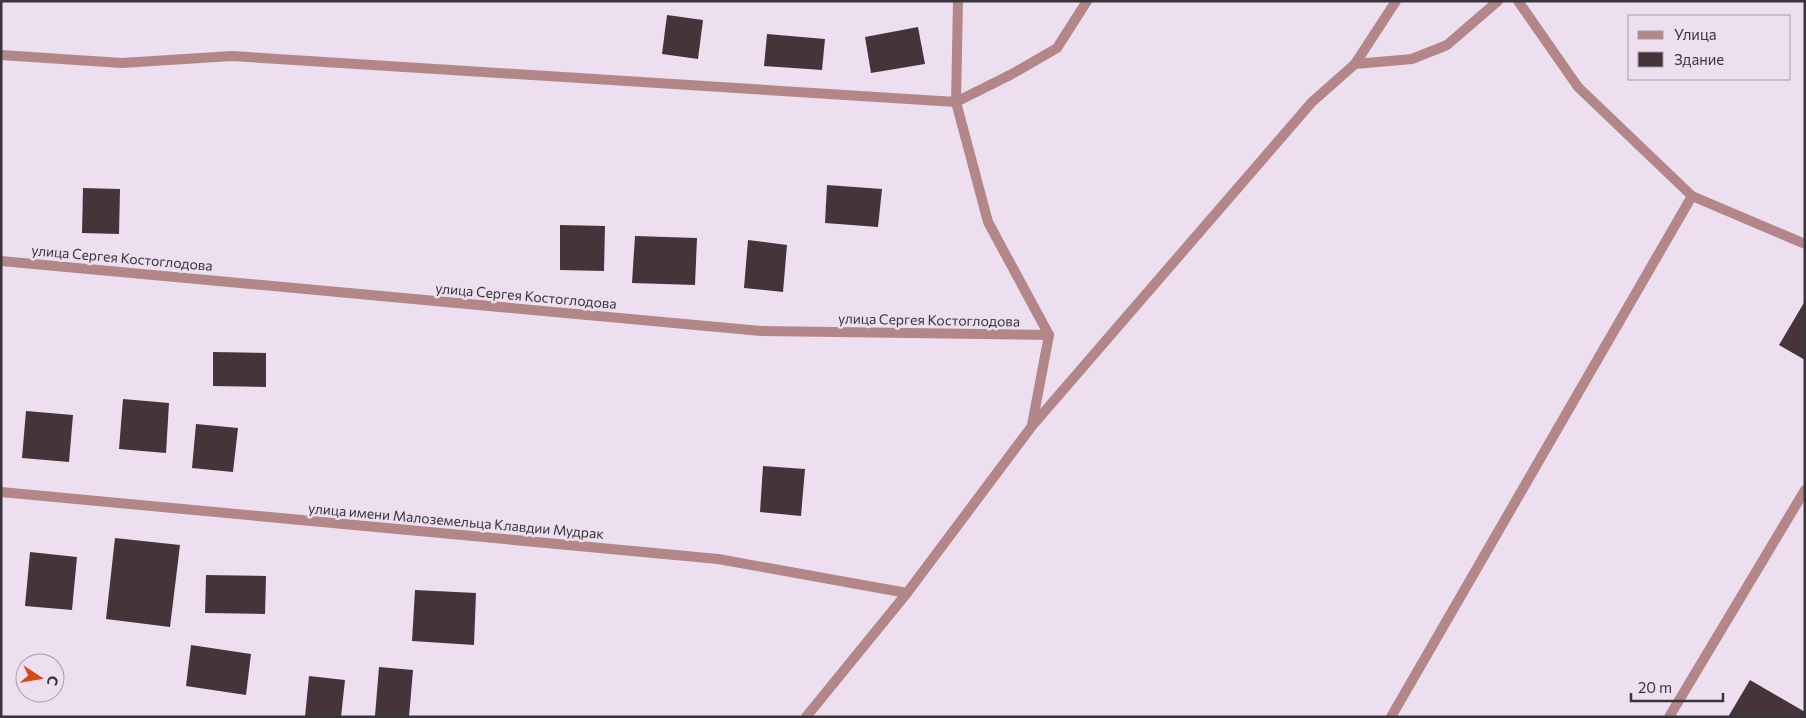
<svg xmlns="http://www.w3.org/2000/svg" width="1806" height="718" font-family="Commissioner,sans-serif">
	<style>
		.building { fill: #45353a }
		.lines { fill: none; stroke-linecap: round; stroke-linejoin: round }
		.service { stroke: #b38689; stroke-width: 10 }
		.minor { stroke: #b38689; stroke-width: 10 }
		.labels { text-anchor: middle; stroke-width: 5; stroke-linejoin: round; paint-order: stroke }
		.street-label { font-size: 14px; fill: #39343a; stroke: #eddfef }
	</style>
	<rect width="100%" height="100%" fill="#eddfef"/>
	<!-- building -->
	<g class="building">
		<polygon points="667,15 703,20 698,59 662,54"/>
		<polygon points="918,27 925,64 871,73 865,37"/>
		<polygon points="767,34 825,39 822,70 764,66"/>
		<polygon points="827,185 882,189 878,227 825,223"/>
		<polygon points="83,188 120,189 119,234 82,233"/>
		<polygon points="560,225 605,226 604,271 560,270"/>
		<polygon points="635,236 697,238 695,285 632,283"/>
		<polygon points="748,240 787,245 783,292 744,288"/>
		<polygon points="1805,301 1805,360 1779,345"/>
		<polygon points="213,352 266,353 266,387 213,386"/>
		<polygon points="123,399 169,403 166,453 119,449"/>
		<polygon points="26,411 73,415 69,462 22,458"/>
		<polygon points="196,424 238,428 233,472 192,468"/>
		<polygon points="763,466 805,469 801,516 760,512"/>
		<polygon points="115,538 180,545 170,627 106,619"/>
		<polygon points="30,552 77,557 72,610 25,606"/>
		<polygon points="206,575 266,576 265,614 205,613"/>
		<polygon points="415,590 476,593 474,645 412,641"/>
		<polygon points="191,645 251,654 246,695 186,686"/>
		<polygon points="379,667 413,670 409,717 375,716"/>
		<polygon points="309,676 345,680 341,717 305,717"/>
		<polygon points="1750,680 1805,712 1805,717 1728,717"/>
	</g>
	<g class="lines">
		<!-- service -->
		<g class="service">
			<polyline points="1518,1 1578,87 1692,196 1805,244"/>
			<polyline points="1,55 122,63 232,56 956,102 958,1"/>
			<polyline points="1355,64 1396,1"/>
			<polyline points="1391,717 1692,196"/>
			<polyline points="1669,717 1805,490"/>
		</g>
		<!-- minor -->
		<g class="minor">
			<polyline points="1,261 761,331 1049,335"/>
			<polyline points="1032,425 1049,335 988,222 956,102 1012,74 1057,48 1087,1"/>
			<polyline points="1,492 718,559 907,593"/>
			<polyline points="806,717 907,593 1032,426 1312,102 1355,64 1412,59 1447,45 1498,1"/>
		</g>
	</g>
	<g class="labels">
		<!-- street labels -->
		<g class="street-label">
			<text transform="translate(122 258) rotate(5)" y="5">улица Сергея Костоглодова</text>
			<text transform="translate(526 296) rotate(5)" y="5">улица Сергея Костоглодова</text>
			<text transform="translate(929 320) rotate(1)" y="5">улица Сергея Костоглодова</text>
			<text transform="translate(456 521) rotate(5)" y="5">улица имени Малоземельца Клавдии Мудрак</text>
		</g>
	</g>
	<!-- border -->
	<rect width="1806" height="718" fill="none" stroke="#39343a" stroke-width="5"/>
	<!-- legend -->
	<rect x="1628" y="15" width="162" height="65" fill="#eddfef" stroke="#a59ba7"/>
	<rect x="1638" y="31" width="25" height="8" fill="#b38689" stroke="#a59ba7"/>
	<text x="1674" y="40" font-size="15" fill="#39343a">Улица</text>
	<rect x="1638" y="52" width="25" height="15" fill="#45353a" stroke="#a59ba7"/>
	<text x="1674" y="65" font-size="15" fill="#39343a">Здание</text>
	<!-- north arrow -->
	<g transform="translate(40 678) rotate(102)"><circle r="24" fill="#eddfef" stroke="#a59ba7"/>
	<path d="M0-4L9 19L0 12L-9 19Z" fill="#d24a1a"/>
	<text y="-8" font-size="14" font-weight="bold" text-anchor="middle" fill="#39343a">С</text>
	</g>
	<!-- scale -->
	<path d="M1631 693v8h92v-8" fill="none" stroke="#39343a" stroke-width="2.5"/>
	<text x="1638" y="693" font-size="15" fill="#39343a" stroke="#eddfef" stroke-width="4" paint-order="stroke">20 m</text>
</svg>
